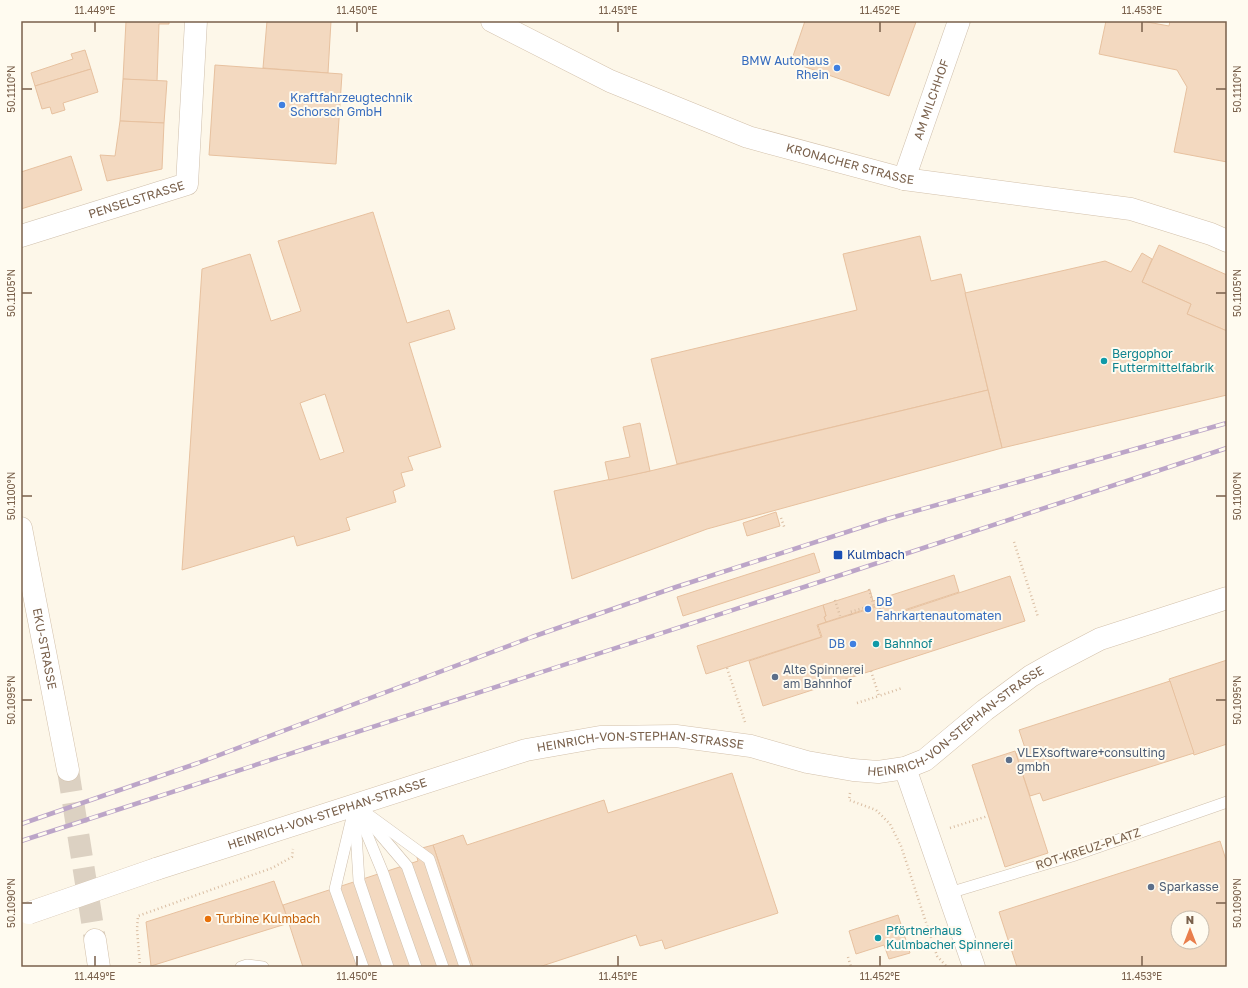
<svg xmlns="http://www.w3.org/2000/svg" width="1248" height="988" font-family="'Golos Text',sans-serif">
	<style>
		.building { fill: #f3d9c0; stroke: #e7c19f; fill-rule: evenodd }
		.lines { fill: none; stroke-linecap: round; stroke-linejoin: round }
		.secondary-tunnel { stroke: #dcd1c2; stroke-width: 22; stroke-dasharray: 22 11; stroke-linecap: butt }
		.lane-casing { stroke: #d0c0ad; stroke-width: 12 }
		.street-casing { stroke: #d0c0ad; stroke-width: 23 }
		.secondary-casing { stroke: #d3c1ab; stroke-width: 23 }
		.path { stroke: #d9bda2; stroke-width: 2.5; stroke-dasharray: 1 3; stroke-linecap: butt }
		.lane { stroke: #fff; stroke-width: 11 }
		.street { stroke: #fff; stroke-width: 22 }
		.secondary { stroke: #fff; stroke-width: 22 }
		.rail-casing { stroke: #bca5c8; stroke-width: 4.5 }
		.rail { stroke: #fffbf0; stroke-width: 3; stroke-dasharray: 9; stroke-linecap: butt }
		.secondary-bridge-casing { stroke: #d3c1ab; stroke-width: 23; stroke-linecap: butt }
		.secondary-bridge { stroke: #fff; stroke-width: 22 }
		.ticks { fill: none; stroke: #79604b; stroke-width: 1.5 }
		.shop-dot { fill: #3f7fe0; stroke: #fffbf0; stroke-width: 1.5 }
		.culture-dot { fill: #0f9aa8; stroke: #fffbf0; stroke-width: 1.5 }
		.transit-dot { fill: #1a4fb4; stroke: #fffbf0; stroke-width: 1.5 }
		.service-dot { fill: #5c6f8a; stroke: #fffbf0; stroke-width: 1.5 }
		.food-dot { fill: #e8710a; stroke: #fffbf0; stroke-width: 1.5 }
		.labels { text-anchor: middle; stroke-width: 4; stroke-linejoin: round; paint-order: stroke }
		.shop-label { font-size: 12px; fill: #366cbe; stroke: #fffbf0; text-anchor: end }
		.street-label { font-size: 12px; fill: #79604b; stroke: #fffbf0 }
		.culture-label { font-size: 12px; fill: #0d838f; stroke: #fffbf0; text-anchor: start }
		.transit-label { font-size: 12px; fill: #164399; stroke: #fffbf0; text-anchor: start }
		.service-label { font-size: 12px; fill: #4e5e75; stroke: #fffbf0; text-anchor: start }
		.food-label { font-size: 12px; fill: #c56008; stroke: #fffbf0; text-anchor: start }
		.neatline { fill: none; stroke: #79604b; stroke-width: 1.5 }
		.ticks-label { font-size: 10px; text-anchor: middle; fill: #79604b }
	</style>
	<rect width="100%" height="100%" fill="#fdf7e9"/>
	<!-- building -->
	<g class="building">
		<polygon points="126,21 169,21 169,24 159,24 157,81 123,79"/>
		<polygon points="267,21 331,21 328,73 263,68"/>
		<polygon points="805,21 916,22 889,96 791,62"/>
		<polygon points="1106,21 1142,21 1169,26 1170,21 1227,21 1227,162 1174,152 1187,87 1177,70 1099,54"/>
		<polygon points="85,50 91,69 35,86 31,73 73,59 71,54"/>
		<polygon points="215,65 342,74 336,164 209,155"/>
		<polygon points="91,69 98,92 63,103 65,110 52,114 50,107 42,109 35,86"/>
		<polygon points="123,79 167,81 164,123 120,121"/>
		<polygon points="120,121 164,123 162,169 107,181 100,155 115,156"/>
		<polygon points="71,156 82,190 21,209 21,172"/>
		<path d="M373,212l34,111 42,-13 6,19 -46,14 32,104 -33,10 5,13 -12,3 4,13 -12,5 3,11 -50,16 4,12 -53,16 -3,-10 -112,34 20,-301 48,-15 21,67 30,-10 -23,-70zM325,394l19,58 -24,8 -20,-57z"/>
		<polygon points="920,236 931,281 961,274 988,390 677,464 651,359 857,310 843,254"/>
		<polygon points="1159,245 1227,275 1227,331 1187,314 1191,304 1142,282"/>
		<polygon points="1142,253 1152,259 1142,282 1191,304 1187,314 1227,331 1227,395 1002,448 965,293 1105,261 1131,272"/>
		<polygon points="988,390 1002,448 707,529 572,579 554,491 650,471"/>
		<polygon points="640,423 650,471 609,480 605,462 630,457 623,427"/>
		<polygon points="776,512 780,526 747,536 743,523"/>
		<polygon points="814,553 820,572 683,616 677,597"/>
		<polygon points="954,575 959,592 883,617 879,605 826,622 824,617 826,616 823,605 870,590 873,601"/>
		<polygon points="1010,576 1025,621 763,706 749,661 822,637 818,625 834,620 879,606 883,618"/>
		<polygon points="823,605 826,616 824,617 826,622 817,625 821,637 706,674 697,646"/>
		<polygon points="1227,660 1227,744 1194,755 1169,679"/>
		<polygon points="1170,681 1194,753 1043,801 1040,793 1030,796 1016,754 1026,751 1019,730"/>
		<polygon points="1015,751 1048,853 1005,867 972,765"/>
		<polygon points="732,773 778,913 665,949 662,940 640,946 636,935 539,967 473,967 433,845 463,835 467,845 604,800 608,813"/>
		<path d="M1220,841l7,22v104h-210l-18,-55zM1178,918h24v24h-24z"/>
		<polygon points="433,845 473,967 303,967 283,905 418,861 415,850"/>
		<polygon points="274,881 289,923 151,966 146,922"/>
		<polygon points="898,915 910,953 889,959 884,945 856,954 849,931"/>
	</g>
	<g class="lines">
		<!-- secondary-tunnel -->
		<polyline class="secondary-tunnel" points="68,770 95,940"/>
		<defs>
			<g id="lane">
				<polyline points="355,805 429,859 465,967"/>
				<polyline points="355,805 335,889 363,967"/>
				<polyline points="359,815 383,873 416,967"/>
				<polyline points="355,817 359,881 388,967"/>
				<polyline points="367,819 407,866 443,967"/>
				<polyline points="949,893 1072,856 1227,802"/>
				<polyline points="241,967 247,965 263,967"/>
			</g>
			<g id="street">
				<path id="s1" d="M904,179l55,-158"/>
				<path id="s2" d="M21,236l166,-52 9,-163"/>
				<polyline points="905,768 974,967"/>
			</g>
			<g id="secondary">
				<path id="s3" d="M492,21l118,60 138,56 156,42 227,30 80,25 16,7"/>
				<path id="s4" d="M21,528l47,242"/>
				<path id="s5" d="M156,869l370,-119 74,-13 76,-1 75,10 56,16 46,8 25,2 27,-4 20,-8 60,-50 46,-34 23,-13 46,-24 127,-41"/>
				<polyline points="95,940 99,967"/>
			</g>
		</defs>
		<!-- lane casing -->
		<use href="#lane" class="lane-casing"/>
		<!-- street casing -->
		<use href="#street" class="street-casing"/>
		<!-- secondary casing -->
		<use href="#secondary" class="secondary-casing"/>
		<!-- path -->
		<g class="path">
			<polyline points="781,518 785,529"/>
			<polyline points="1014,542 1038,617"/>
			<polyline points="869,589 874,607"/>
			<polyline points="835,600 840,616"/>
			<polyline points="851,615 850,612 874,605"/>
			<polyline points="727,668 745,722"/>
			<polyline points="871,671 879,696 902,688"/>
			<polyline points="857,703 879,696"/>
			<polyline points="850,793 849,800 876,810 890,824 901,846 937,956 947,967"/>
			<polyline points="950,828 988,816"/>
			<polyline points="848,957 851,967"/>
			<polyline points="140,967 137,929 138,916 272,868 292,857 293,849"/>
		</g>
		<!-- lane -->
		<use href="#lane" class="lane"/>
		<!-- street -->
		<use href="#street" class="street"/>
		<!-- secondary -->
		<use href="#secondary" class="secondary"/>
		<defs>
			<g id="rail">
				<polyline points="21,824 198,763 532,637 676,587 887,519 1227,423"/>
				<polyline points="21,841 844,574 1227,448"/>
			</g>
		</defs>
		<!-- rail casing -->
		<use href="#rail" class="rail-casing"/>
		<!-- rail -->
		<use href="#rail" class="rail"/>
		<defs>
			<polyline id="secondary-bridge" points="29,913 156,869"/>
		</defs>
		<!-- secondary-bridge casing -->
		<use href="#secondary-bridge" class="secondary-bridge-casing"/>
		<!-- secondary-bridge -->
		<use href="#secondary-bridge" class="secondary-bridge"/>
	</g>
	<!-- ticks -->
	<path class="ticks" d="M95,22v10M357,22v10M618,22v10M880,22v10M1142,22v10M22,89h10M1216,89h10M22,293h10M1216,293h10M22,496h10M1216,496h10M22,700h10M1216,700h10M22,903h10M1216,903h10M95,956v10M357,956v10M618,956v10M880,956v10M1142,956v10"/>
	<!-- markers -->
	<g class="shop-dot">
		<circle cx="837" cy="68" r="4"/>
		<circle cx="282" cy="105" r="4"/>
		<circle cx="868" cy="609" r="4"/>
		<circle cx="853" cy="644" r="4"/>
	</g>
	<g class="culture-dot">
		<circle cx="1104" cy="361" r="4"/>
		<circle cx="876" cy="644" r="4"/>
		<circle cx="878" cy="938" r="4"/>
	</g>
	<rect class="transit-dot" x="833" y="550" width="10" height="10" rx="2"/>
	<g class="service-dot">
		<circle cx="775" cy="677" r="4"/>
		<circle cx="1009" cy="760" r="4"/>
		<circle cx="1151" cy="887" r="4"/>
	</g>
	<circle class="food-dot" cx="208" cy="919" r="4"/>
	<g class="labels">
		<!-- shop labels -->
		<g class="shop-label">
			<text x="829" y="65">BMW Autohaus<tspan x="829" dy="14">Rhein</tspan></text>
			<text x="290" y="102" text-anchor="start">Kraftfahrzeugtechnik<tspan x="290" dy="14">Schorsch GmbH</tspan></text>
			<text x="876" y="606" text-anchor="start">DB<tspan x="876" dy="14">Fahrkartenautomaten</tspan></text>
			<text x="845" y="648">DB</text>
		</g>
		<!-- street labels -->
		<g class="street-label">
			<text dy="4" stroke="none"><textPath href="#s1" startOffset="84">AM MILCHHOF</textPath></text>
			<text dy="4" stroke="none"><textPath href="#s3" startOffset="387">KRONACHER STRASSE</textPath></text>
			<text dy="4" stroke="none"><textPath href="#s2" startOffset="121">PENSELSTRASSE</textPath></text>
			<text dy="4" stroke="none"><textPath href="#s4" startOffset="123">EKU-STRASSE</textPath></text>
			<text dy="4" stroke="none"><textPath href="#s5" startOffset="839">HEINRICH-VON-STEPHAN-STRASSE</textPath></text>
			<text dy="4" stroke="none"><textPath href="#s5" startOffset="504">HEINRICH-VON-STEPHAN-STRASSE</textPath></text>
			<text dy="4" stroke="none"><textPath href="#s5" startOffset="180">HEINRICH-VON-STEPHAN-STRASSE</textPath></text>
			<text transform="translate(1088 849) rotate(-18)" y="4">ROT-KREUZ-PLATZ</text>
		</g>
		<!-- culture labels -->
		<g class="culture-label">
			<text x="1112" y="358">Bergophor<tspan x="1112" dy="14">Futtermittelfabrik</tspan></text>
			<text x="884" y="648">Bahnhof</text>
			<text x="886" y="935">Pförtnerhaus<tspan x="886" dy="14">Kulmbacher Spinnerei</tspan></text>
		</g>
		<!-- transit labels -->
		<g class="transit-label">
			<text x="847" y="559">Kulmbach</text>
		</g>
		<!-- service labels -->
		<g class="service-label">
			<text x="783" y="674">Alte Spinnerei<tspan x="783" dy="14">am Bahnhof</tspan></text>
			<text x="1017" y="757">VLEXsoftware+consulting<tspan x="1017" dy="14">gmbh</tspan></text>
			<text x="1159" y="891">Sparkasse</text>
		</g>
		<!-- food labels -->
		<g class="food-label">
			<text x="216" y="923">Turbine Kulmbach</text>
		</g>
	</g>
	<!-- border -->
	<rect width="1248" height="988" fill="none" stroke="#fffbf0" stroke-width="44"/>
	<!-- north arrow -->
	<g transform="translate(1190 930)"><circle r="19" fill="#fffbf0" stroke="#c9bdae"/>
	<path d="M0-3L7 15L0 10L-7 15Z" fill="#e97e4b"/>
	<text y="-6" font-size="11" font-weight="bold" text-anchor="middle" fill="#79604b">N</text>
	</g>
	<rect x="22" y="22" width="1204" height="944" class="neatline"/>
	<g class="ticks-label">
		<text x="95" y="14">11.449°E</text>
		<text x="357" y="14">11.450°E</text>
		<text x="618" y="14">11.451°E</text>
		<text x="880" y="14">11.452°E</text>
		<text x="1142" y="14">11.453°E</text>
		<text transform="translate(11 89) rotate(-90)" y="4">50.1110°N</text>
		<text transform="translate(1237 89) rotate(-90)" y="4">50.1110°N</text>
		<text transform="translate(11 293) rotate(-90)" y="4">50.1105°N</text>
		<text transform="translate(1237 293) rotate(-90)" y="4">50.1105°N</text>
		<text transform="translate(11 496) rotate(-90)" y="4">50.1100°N</text>
		<text transform="translate(1237 496) rotate(-90)" y="4">50.1100°N</text>
		<text transform="translate(11 700) rotate(-90)" y="4">50.1095°N</text>
		<text transform="translate(1237 700) rotate(-90)" y="4">50.1095°N</text>
		<text transform="translate(11 903) rotate(-90)" y="4">50.1090°N</text>
		<text transform="translate(1237 903) rotate(-90)" y="4">50.1090°N</text>
		<text x="95" y="980">11.449°E</text>
		<text x="357" y="980">11.450°E</text>
		<text x="618" y="980">11.451°E</text>
		<text x="880" y="980">11.452°E</text>
		<text x="1142" y="980">11.453°E</text>
	</g>
</svg>
